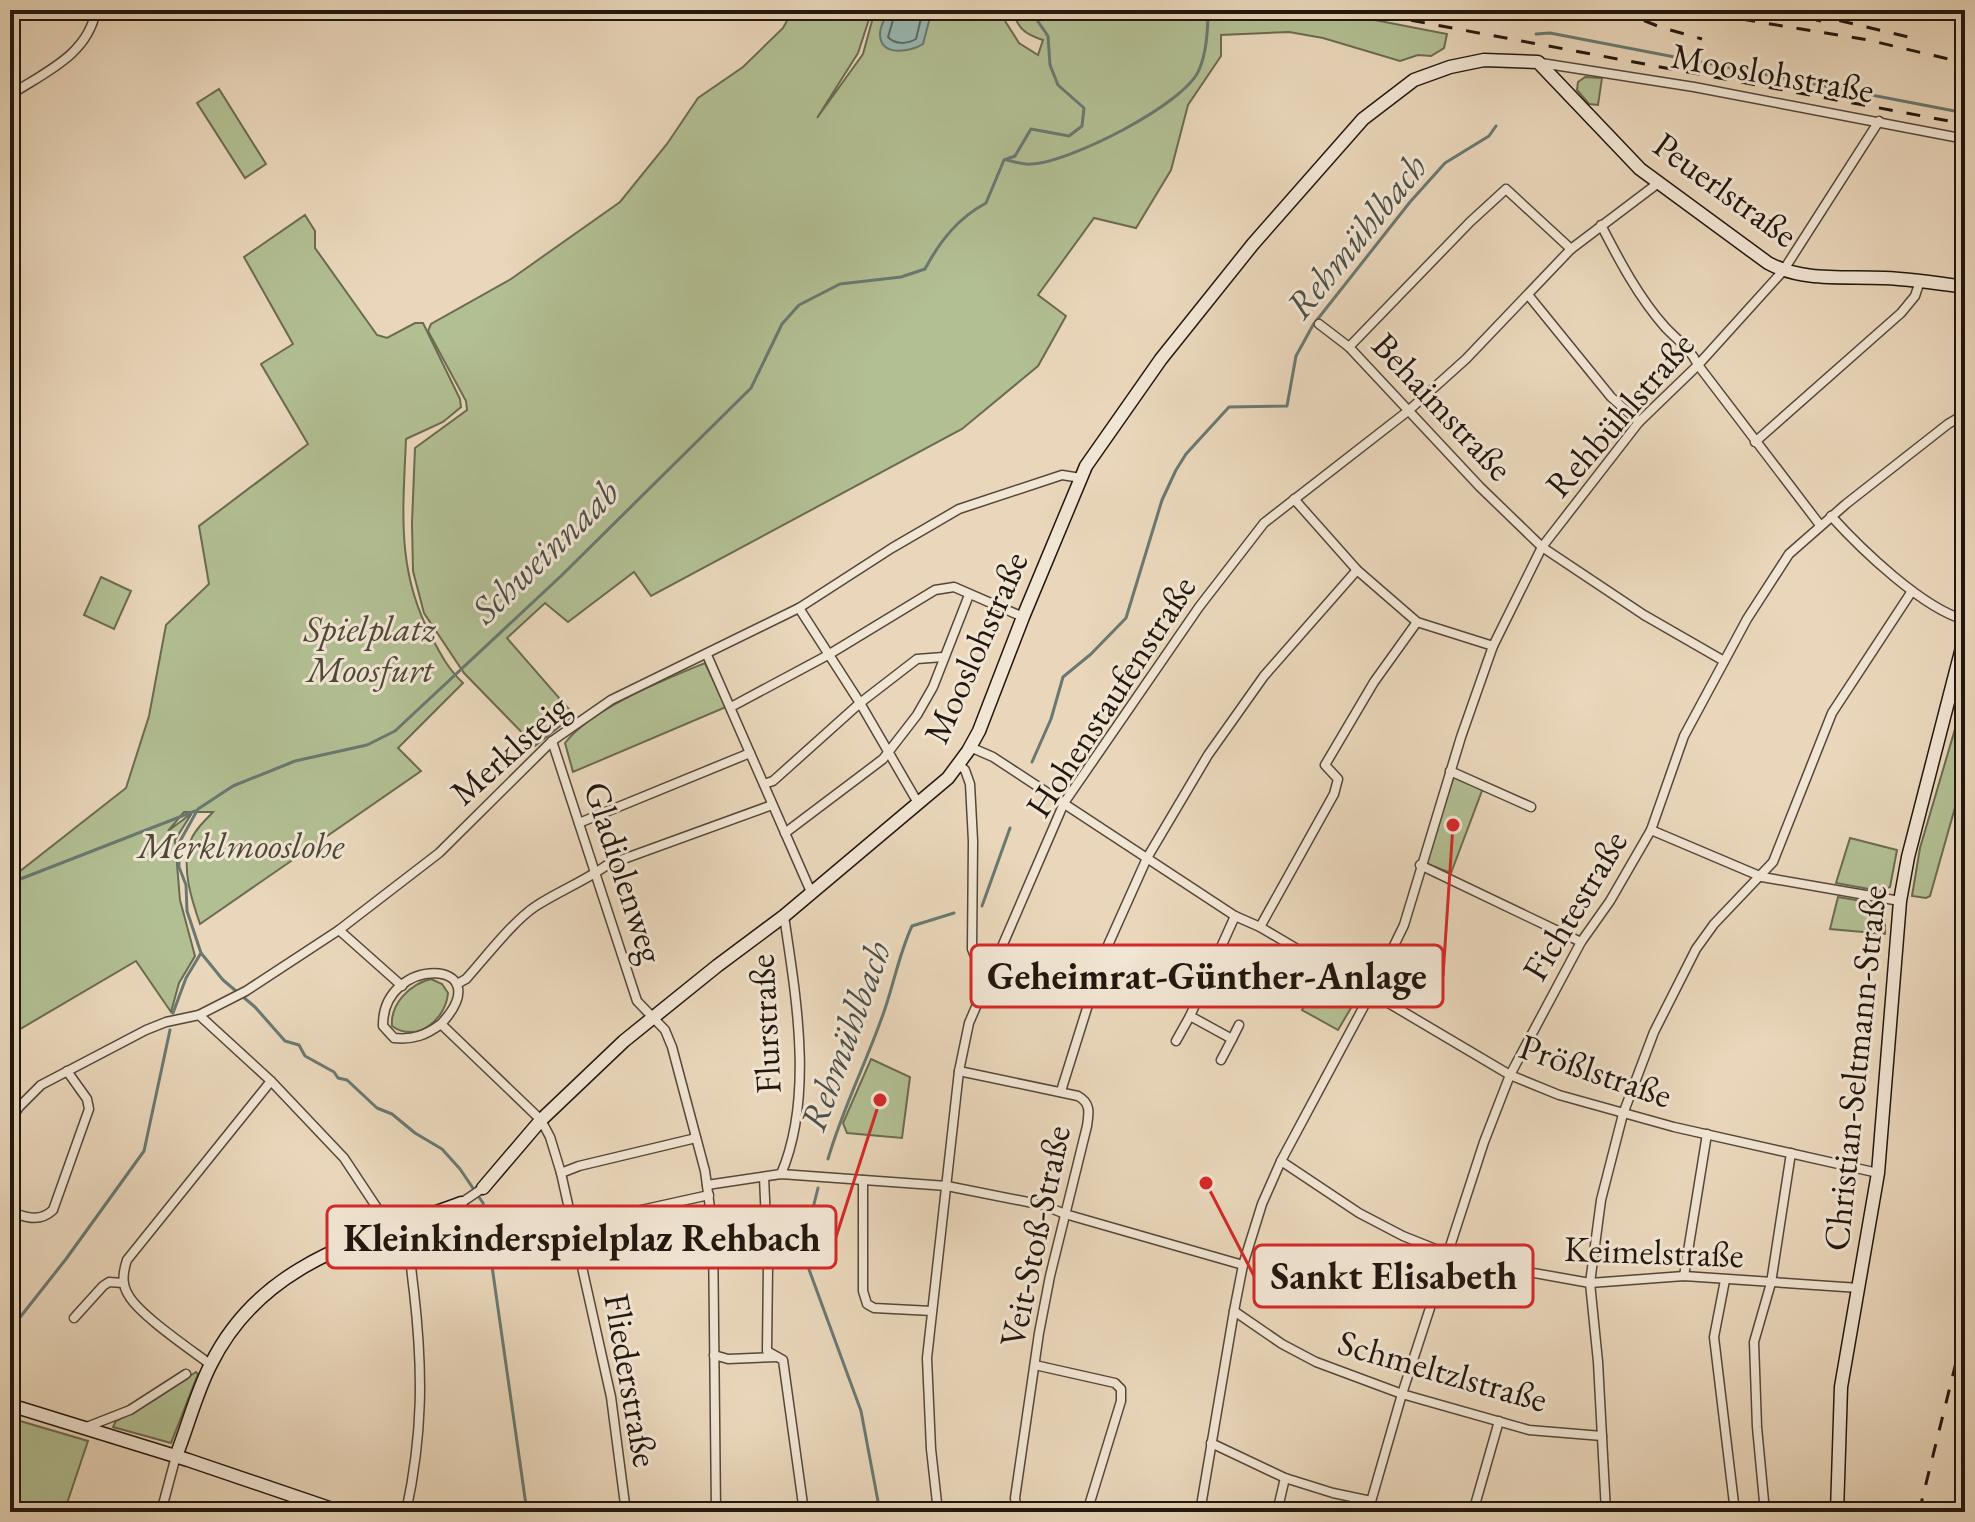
<svg xmlns="http://www.w3.org/2000/svg" width="1975" height="1522" font-family="'EB Garamond',serif">
	<style>
		.green { fill: #b2bf93; stroke: #6a6b51; stroke-width: 2 }
		.water { fill: #98b9b3; stroke: #697871; stroke-width: 2 }
		.lines { fill: none; stroke-linecap: round; stroke-linejoin: round }
		.shore { stroke: #5d6861; stroke-width: 2 }
		.stream { stroke: #697871; stroke-width: 3 }
		.street-casing { stroke: #54473a; stroke-width: 11 }
		.secondary-casing { stroke: #22170f; stroke-width: 15 }
		.street { stroke: #f1e5d3; stroke-width: 8 }
		.secondary { stroke: #f1e5d3; stroke-width: 12 }
		.rail { stroke: #22170f; stroke-width: 3; stroke-dasharray: 14 14; stroke-linecap: butt }
		.labels { text-anchor: middle; stroke-width: 6; stroke-linejoin: round; paint-order: stroke }
		.street-label { font-size: 36px; fill: #22170f; stroke: #f1e5d3 }
		.park-label { font-size: 36px; font-style: italic; fill: #4d4937; stroke: #f1e5d3 }
		.water-label { font-size: 38px; font-style: italic; fill: #4b5048; stroke: #f1e5d3 }
		.leader { fill: none; stroke: #d62828; stroke-width: 3 }
		.callout-dot { fill: #d62828; stroke: #f1e5d3; stroke-width: 3 }
		.callout { fill: #f1e5d3; stroke: #d62828; stroke-width: 3 }
		.callout-label { font-size: 38px; text-anchor: middle; font-weight: bold; fill: #22170f }
	</style>
	<rect width="100%" height="100%" fill="#ead7bb"/>
	<filter id="stains"><feTurbulence type="fractalNoise" baseFrequency=".0025" numOctaves="4"/><feColorMatrix values="0 0 0 0 .2 0 0 0 0 .09 0 0 0 0 .02 0 0 0 .5 -.17"/></filter>
	<radialGradient id="worn" r=".72"><stop offset=".6" stop-color="#630" stop-opacity="0"/><stop offset="1" stop-color="#630" stop-opacity=".3"/></radialGradient>
	<!-- green -->
	<g class="green">
		<path d="M793,10h79l-14,43 -41,65 46,-64 12,-44h123l21,33 19,12 5,-15c-19,-6 -25,-12 -31,-30h311l124,24 -3,14 -13,8 -13,-1 -18,6 -77,-23 -34,-6 -68,3v21l-33,49 -17,65 -35,58 -42,-10 -56,77 28,21 -28,50 -76,63 -311,167 -17,-24 -66,50 -23,-19 -38,35 67,77 -39,31 -71,-73 -40,-60 -11,-42 -1,-48 3,-75 52,-38 -1,-9 -38,-70 3,-7 80,-45 109,-77 47,-58 31,-46 45,-31 40,-39z"/>
		<polygon points="1585,77 1602,78 1598,105 1589,104 1577,90 1578,82"/>
		<polygon points="219,89 266,164 245,178 197,103"/>
		<path d="M305,215l10,16v17l62,87 10,3 28,-15h8l37,76 1,8 -18,15 -37,17c-3,73 -10,133 26,199 9,17 17,32 31,45l-65,65 23,23 -221,153c-8,-23 -19,-56 -10,-82 4,-12 15,-21 23,-30h-29l-16,19 24,-18 -17,27 5,60 15,56 -16,27 -8,29 -35,-51 -126,74v-156l116,-91 23,-72 17,-91 43,-41 -10,-58 109,-82 -47,-80 32,-20 -49,-87z"/>
		<polygon points="101,577 131,591 114,629 84,615"/>
		<path d="M705,663l21,44 -153,65 -8,-29c27,-35 99,-63 140,-80z"/>
		<polygon points="1955,729 1965,738 1965,772 1930,896 1926,898 1912,896 1920,848"/>
		<polygon points="1454,776 1483,788 1451,873 1425,863"/>
		<polygon points="1850,838 1897,850 1890,887 1880,891 1836,883"/>
		<polygon points="1838,897 1885,905 1885,934 1830,929"/>
		<polygon points="1321,976 1358,996 1338,1030 1302,1010"/>
		<path d="M431,979l11,5 6,9c-2,26 -31,51 -56,33 -2,-22 18,-42 39,-47z"/>
		<polygon points="871,1059 910,1077 902,1138 847,1133 843,1123"/>
		<polygon points="196,1372 198,1374 171,1443 113,1427 116,1421 154,1400"/>
		<polygon points="10,1418 88,1441 64,1512 10,1512"/>
	</g>
	<!-- water -->
	<path class="water" d="M889,10h43l-9,34c-12,8 -42,13 -43,-9 -1,-9 6,-17 9,-25z"/>
	<g class="lines">
		<!-- shore -->
		<path class="shore" d="M896,10l-8,27c7,8 19,7 28,2l7,-29"/>
		<!-- stream -->
		<g class="stream">
			<polyline points="1536,34 1550,33 1965,113"/>
			<path d="M1007,160c8,2 17,5 24,4 37,-1 153,-59 168,-94 8,-18 9,-41 9,-60"/>
			<polyline points="1032,762 1051,719 1063,677 1091,654 1126,618 1162,500 1176,470 1186,454 1229,407 1287,406 1296,356 1313,325 1410,202 1445,163 1489,136 1496,126"/>
			<polyline points="10,883 195,811"/>
			<polyline points="982,906 1010,828"/>
			<polyline points="173,1013 186,978 201,953"/>
			<path d="M828,1159c14,-48 36,-92 53,-139 12,-31 17,-64 31,-94l42,-13"/>
			<polyline points="818,1188 808,1228 807,1264 861,1411 880,1512"/>
			<polyline points="10,1330 66,1259 144,1151 170,1030"/>
			<path d="M527,1512l-44,-309 -23,-34 -18,-20 -27,-16 -23,-19 -15,-6 -30,-28 -9,-2 -4,-6 -29,-16 -6,-11 -14,-4 -30,-34 -32,-27 -22,-27 -14,-42 -1,-26 -7,-18v-24l19,-34 35,-23 62,-25 72,-16 28,-14 166,-155 190,-188 31,-64 17,-19 41,-21 61,-7 24,-8c15,-28 33,-51 61,-66l18,-43 11,-4 16,-27 38,7 13,-10 2,-18 -26,-23 -8,-20 -2,-29 -18,-26"/>
		</g>
		<defs>
			<g id="street">
				<polyline points="1541,63 1694,87 1965,139"/>
				<path d="M10,95c35,-23 78,-40 86,-85"/>
				<path d="M1601,225c18,35 38,73 64,102 12,13 25,21 33,38l122,160"/>
				<polyline points="1529,296 1611,397 1639,422"/>
				<polyline points="1319,324 1349,347 1480,487 1542,547 1644,615 1724,661"/>
				<polyline points="1349,347 1470,222 1506,189 1571,249"/>
				<polyline points="1755,442 1901,313 1915,296 1920,281"/>
				<polyline points="1294,499 1357,570 1417,622 1493,646"/>
				<path d="M1831,516c30,33 91,92 134,104"/>
				<polyline points="799,608 860,703 918,803"/>
				<polyline points="707,655 811,892"/>
				<polyline points="731,707 828,655 935,590 954,587 1023,617"/>
				<polyline points="552,741 637,1001 665,1030 672,1047 705,1171 713,1230 716,1512"/>
				<polyline points="970,747 993,757 1235,916 1260,927 1510,1075 1559,1095 1674,1127 1878,1173"/>
				<polyline points="958,764 965,770 970,784 973,841 972,949 975,956 992,966"/>
				<polyline points="1450,771 1531,807"/>
				<polyline points="764,784 773,781 860,703 917,659 943,657"/>
				<polyline points="579,823 750,753"/>
				<polyline points="1651,830 1762,877 1900,901"/>
				<polyline points="785,833 883,759 917,715 933,687 969,595"/>
				<polyline points="1420,865 1581,942"/>
				<polyline points="1260,927 1334,794 1338,779 1325,765 1374,682 1417,622"/>
				<polyline points="339,930 402,986"/>
				<path d="M457,984l9,-5c19,-21 47,-58 70,-73 23,-15 49,-25 71,-41l165,-60"/>
				<polyline points="199,1015 271,1081 344,1158 391,1229"/>
				<path d="M441,1024c-15,11 -27,16 -47,14l-11,-12c-1,-72 119,-68 58,-2l100,96 9,17 11,36 50,224 15,115"/>
				<polyline points="1232,1039 1239,1025"/>
				<polyline points="1176,1041 1190,1016"/>
				<polyline points="1221,1060 1232,1039 1190,1016 1235,916"/>
				<path d="M959,1071l119,25c13,7 11,17 9,30l-37,150 -11,57 -24,165 2,14"/>
				<polyline points="1061,1091 1104,954 1147,858 1208,755 1264,676 1357,570"/>
				<polyline points="10,1122 19,1107 41,1085 146,1030 166,1022 199,1015 246,991 339,930 439,853 552,741 611,700 799,608 892,548 959,509 1062,475 1081,478"/>
				<polyline points="1281,1161 1359,1213 1403,1236 1448,1254 1506,1268 1590,1283 1684,1276 1859,1288"/>
				<polyline points="561,1173 579,1166 696,1138"/>
				<path d="M781,1174c33,-77 15,-177 3,-258"/>
				<polyline points="764,1177 768,1266 767,1351 783,1360 804,1512"/>
				<polyline points="863,1180 863,1291 867,1304 874,1308 932,1311"/>
				<polyline points="707,1185 781,1174 947,1186 1043,1205 1065,1214 1243,1265"/>
				<polyline points="461,1203 483,1188"/>
				<path d="M10,1212c16,5 29,11 43,-2l36,-101 -2,-10 -20,-28"/>
				<path d="M402,1225c8,20 9,45 12,67 9,79 9,142 -8,220"/>
				<polyline points="573,1225 709,1195"/>
				<polyline points="1684,1276 1707,1134"/>
				<polyline points="1725,1280 1714,1337 1735,1512"/>
				<polyline points="1234,1311 1282,1344 1316,1362 1402,1394 1529,1430 1602,1436"/>
				<polyline points="74,1318 103,1286 109,1282 123,1283"/>
				<polyline points="714,1355 728,1359 777,1357"/>
				<path d="M211,1365c-21,-16 -70,-49 -82,-69 -8,-12 -6,-24 -2,-36l144,-179"/>
				<polyline points="1035,1365 1115,1383 1121,1389 1121,1401 1087,1512"/>
				<polyline points="84,1428 130,1410 186,1374"/>
				<polyline points="1211,1443 1285,1478 1333,1493 1371,1501"/>
				<polyline points="161,1512 176,1456"/>
				<polyline points="938,1512 931,1449 927,1358 959,1071 969,1023 1064,803 1199,607 1264,523 1408,411 1466,359 1571,249 1657,184"/>
				<polyline points="1200,1512 1234,1311 1243,1265 1262,1204 1281,1161 1371,993 1404,925 1461,737 1493,646 1542,547 1639,422 1698,365 1783,271 1879,121"/>
				<polyline points="1277,1512 1285,1478"/>
				<polyline points="1368,1512 1402,1394 1484,1142 1510,1075 1581,942 1610,901 1651,830 1684,736 1747,619 1789,554 1846,504 1948,424 1965,414"/>
				<polyline points="1473,1512 1499,1421"/>
				<polyline points="1606,1512 1598,1362 1590,1283 1601,1200 1623,1114 1654,1032 1696,949 1714,924 1773,862 1832,713 1912,591"/>
				<polyline points="1765,1512 1757,1427 1754,1342 1771,1283 1791,1153"/>
			</g>
			<g id="secondary">
				<path d="M483,1188l58,-68 83,-79 93,-75 67,-50 164,-138 20,-27 11,-20 44,-114 63,-151 75,-107 92,-115 110,-125 51,-39 36,-13 34,-7 54,2 102,107 128,94c35,19 77,13 116,15 27,1 54,5 81,9"/>
				<polyline points="10,1405 188,1460 341,1512"/>
				<path d="M176,1456c12,-30 20,-63 35,-92 51,-103 152,-124 250,-161"/>
				<polyline points="1837,1512 1841,1387 1878,1173 1900,901 1908,857 1965,636"/>
			</g>
		</defs>
		<!-- street casing -->
		<use href="#street" class="street-casing"/>
		<!-- secondary casing -->
		<use href="#secondary" class="secondary-casing"/>
		<!-- street -->
		<use href="#street" class="street"/>
		<!-- secondary -->
		<use href="#secondary" class="secondary"/>
		<!-- rail -->
		<g class="rail">
			<polyline points="1356,10 1965,124"/>
			<polyline points="1618,10 1660,27 1702,39"/>
			<polyline points="1686,10 1868,40 1965,63"/>
			<polyline points="1761,10 1821,21"/>
			<polyline points="1812,14 1917,39"/>
			<polyline points="1919,1512 1965,1326"/>
		</g>
	</g>
	<g class="labels">
		<!-- street labels -->
		<g class="street-label">
			<text transform="translate(1773 72) rotate(10)" y="13">Mooslohstraße</text>
			<text transform="translate(1726 189) rotate(36)" y="13">Peuerlstraße</text>
			<text transform="translate(1443 406) rotate(47)" y="13">Behaimstraße</text>
			<text transform="translate(1619 414) rotate(-49)" y="13">Rehbühlstraße</text>
			<text transform="translate(975 647) rotate(-66)" y="13">Mooslohstraße</text>
			<text transform="translate(1110 696) rotate(-57)" y="13">Hohenstaufenstraße</text>
			<text transform="translate(509 749) rotate(-42)" y="13">Merklsteig</text>
			<text transform="translate(625 872) rotate(72)" y="13">Gladiolenweg</text>
			<text transform="translate(1574 905) rotate(-59)" y="13">Fichtestraße</text>
			<text transform="translate(764 1024) rotate(-93)" y="13">Flurstraße</text>
			<text transform="translate(1854 1068) rotate(-84)" y="13">Christian-Seltmann-Straße</text>
			<text transform="translate(1596 1070) rotate(19)" y="13">Prößlstraße</text>
			<text transform="translate(1034 1236) rotate(-78)" y="13">Veit-Stoß-Straße</text>
			<text transform="translate(1654 1251) rotate(2)" y="13">Keimelstraße</text>
			<text transform="translate(1443 1370) rotate(16)" y="13">Schmeltzlstraße</text>
			<text transform="translate(632 1380) rotate(80)" y="13">Fliederstraße</text>
		</g>
		<!-- park labels -->
		<g class="park-label">
			<text x="370" y="641">Spielplatz<tspan x="370" dy="41">Moosfurt</tspan></text>
			<text x="241" y="858">Merklmooslohe</text>
		</g>
		<!-- water labels -->
		<g class="water-label">
			<text transform="translate(1356 236) rotate(-51)" y="13">Rehmühlbach</text>
			<text transform="translate(545 551) rotate(-44)" y="13">Schweinnaab</text>
			<text transform="translate(845 1036) rotate(-70)" y="13">Rehmühlbach</text>
		</g>
	</g>
	<!-- callouts -->
	<path class="leader" d="M1453 825L1443 976M880 1100L836 1237M1206 1183L1254 1276"/>
	<g class="callout-dot">
		<circle cx="1453" cy="825" r="8"/>
		<circle cx="880" cy="1100" r="8"/>
		<circle cx="1206" cy="1183" r="8"/>
	</g>
	<g class="callout">
		<rect x="971" y="945" width="472" height="62" rx="8"/>
		<rect x="327" y="1206" width="509" height="62" rx="8"/>
		<rect x="1254" y="1245" width="279" height="62" rx="8"/>
	</g>
	<g class="callout-label">
		<text x="1207" y="989">Geheimrat-Günther-Anlage</text>
		<text x="582" y="1251">Kleinkinderspielplaz Rehbach</text>
		<text x="1394" y="1289">Sankt Elisabeth</text>
	</g>
	<!-- margin -->
	<rect width="1975" height="1522" fill="none" stroke="#ead7bb" stroke-width="40"/>
	<rect x="12" y="12" width="1951" height="1498" fill="none" stroke="#22170f" stroke-width="4"/>
	<rect x="20" y="20" width="1935" height="1482" fill="none" stroke="#22170f" stroke-width="2"/>
	<rect width="100%" height="100%" filter="url(#stains)"/>
	<rect width="100%" height="100%" fill="url(#worn)"/>
</svg>
